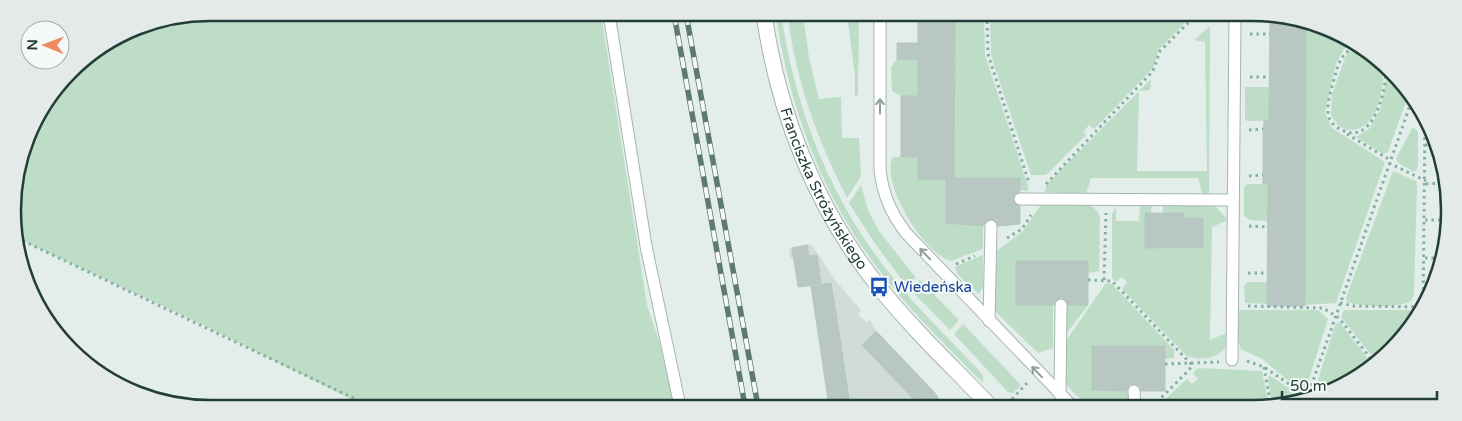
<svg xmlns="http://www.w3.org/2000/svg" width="1462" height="421" font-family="'Varela Round',sans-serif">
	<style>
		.built { fill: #d1dcd8 }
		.green { fill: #bdddc7 }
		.building { fill: #b8c7c2; stroke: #b6c6c0 }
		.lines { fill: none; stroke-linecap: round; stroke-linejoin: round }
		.service-casing { stroke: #a6b5b0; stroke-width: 13 }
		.tertiary-casing { stroke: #a6b5b0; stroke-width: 17 }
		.path { stroke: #84afa4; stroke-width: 3; stroke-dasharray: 2.5 4; stroke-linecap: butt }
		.service { stroke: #fff; stroke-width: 11 }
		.tertiary { stroke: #fff; stroke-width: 15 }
		.rail-casing { stroke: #5e7973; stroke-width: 5.5 }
		.rail { stroke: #f4f9f7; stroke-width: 4; stroke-dasharray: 11; stroke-linecap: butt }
		.oneway { stroke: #919e9c }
		.labels { text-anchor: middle; stroke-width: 4; stroke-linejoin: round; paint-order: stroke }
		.street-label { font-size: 15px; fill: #233e38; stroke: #f4f9f7 }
		.transit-label { font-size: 15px; fill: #164399; stroke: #f4f9f7; text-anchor: start }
		.rim { fill: none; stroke: #233e38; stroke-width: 2.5 }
	</style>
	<rect width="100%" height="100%" fill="#e3ede9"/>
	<!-- built -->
	<polygon class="built" points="811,244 836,281 861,310 858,314 866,322 870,320 876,331 935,393 942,406 829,406 811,287 798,287 794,259 790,258 789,248"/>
	<!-- green -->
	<g class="green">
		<polygon points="211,13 601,14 647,305 661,347 674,406 363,405 205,326 17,238 13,197 33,123 80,62 135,27"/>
		<path d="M776,14h5c14,95 49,185 109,260 28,36 62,67 93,101v8c-38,-39 -78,-77 -110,-121 -53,-72 -85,-159 -97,-248z"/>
		<path d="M788,15h15l6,43 10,41 22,-2 1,41h17l2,38 -14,22c-29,-58 -52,-118 -59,-183z"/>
		<polygon points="847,15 859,15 858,95 855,96 855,75"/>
		<polygon points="955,15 984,15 985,55 1028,186 1028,191 1020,190 1020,179 954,178"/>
		<polygon points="990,15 1192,16 1159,49 1153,68 1094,129 1089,125 1083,132 1086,135 1046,175 1031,175 994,65 991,54"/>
		<polygon points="1306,23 1354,43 1344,49 1336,63 1325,113 1332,128 1385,162 1336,303 1305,305"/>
		<polygon points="1210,26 1209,196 1203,196 1198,178 1091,178 1086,194 1045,192 1046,185 1151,79 1150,90 1139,91 1137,171 1207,171 1205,42 1194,40"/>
		<path d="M1360,48h3l20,19c2,20 -6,62 -31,63 -11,0 -16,-6 -21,-15l1,-21 15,-41z"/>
		<polygon points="897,59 918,60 918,96 901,96 892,91 891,67"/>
		<polygon points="1388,72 1409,93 1388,152 1383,154 1356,137 1369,129 1380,110"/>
		<polygon points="1245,87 1269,87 1269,121 1247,121 1245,119"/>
		<polygon points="1412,128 1416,129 1418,133 1418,167 1414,172 1397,162 1396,159"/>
		<path d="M893,157h25v22h28v44l37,3v23l-32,12c-26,-6 -72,-79 -58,-104z"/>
		<path d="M1393,171l23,10 1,4 -3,109 -2,6c-11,9 -52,6 -65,2l-1,-4z"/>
		<polygon points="1247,184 1268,184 1268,221 1250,220 1244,216 1244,187"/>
		<polygon points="861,185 868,210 879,231 916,278 908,282 902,280 874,242 849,203"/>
		<path d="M1042,203c18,0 51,-8 58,14l-1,54 -11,2 -1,-12h-71v44h37v43l-15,5 -44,-43 3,-59 26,-20z"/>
		<path d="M1140,204h12l-6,43h57v-29h-19l-1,-5h-20v-8l52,1 13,14 -16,7 -2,113 16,-7 -1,15c-9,11 -25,13 -38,8l-65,-67 5,-7 -5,-5 -6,5 -4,-4v-64l4,-6v13h23z"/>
		<polygon points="983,255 983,287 979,294 958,275 955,267"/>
		<polygon points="920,280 959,320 950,330 909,288"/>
		<polygon points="1247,282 1267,282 1267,304 1245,303 1244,286"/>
		<polygon points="1106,283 1112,284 1174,350 1174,358 1165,359 1165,346 1092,346 1092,390 1128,391 1129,407 1088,406 1066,385 1066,341"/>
		<polygon points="1065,305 1088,305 1066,334"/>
		<polygon points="1241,310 1318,310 1328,319 1305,391 1285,378 1262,359 1241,349 1238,340 1238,311"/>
		<polygon points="1344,310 1409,310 1415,313 1415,319 1377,362 1341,317"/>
		<polygon points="1337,323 1340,323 1373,365 1339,388 1313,396 1334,328"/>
		<polygon points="963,324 1021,385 1013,393 1008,392 954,334"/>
		<polygon points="1198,368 1262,371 1269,407 1157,407 1187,379 1192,384 1198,379 1193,373"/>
		<polygon points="1269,375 1301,396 1301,400 1272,407 1268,378"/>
	</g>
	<!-- building -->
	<g class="building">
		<polygon points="918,15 955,15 954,178 1020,178 1020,192 1016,193 1013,198 1014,203 1020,206 1020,224 998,226 995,220 991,219 985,222 983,226 946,223 946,179 918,179 918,157 901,157 901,96 918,96 918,60 897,59 897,43 918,43"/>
		<polygon points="1270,16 1290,16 1306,23 1305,306 1267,306 1268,184 1263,184 1263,138 1264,121 1269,121"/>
		<polygon points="1145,213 1183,213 1184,218 1203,218 1203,247 1145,248"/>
		<polygon points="807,245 809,256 817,255 821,283 798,287 792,248"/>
		<polygon points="1016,261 1088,261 1088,305 1068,305 1065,299 1061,298 1055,301 1054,305 1016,305"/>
		<polygon points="831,283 837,319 850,406 829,406 811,286"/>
		<polygon points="876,331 935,393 943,406 920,406 862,345"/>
		<polygon points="1092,346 1165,346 1165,391 1141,391 1140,386 1134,384 1129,385 1127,391 1092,390"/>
	</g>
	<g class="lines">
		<defs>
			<g id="service">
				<polyline points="609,14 646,246 680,406"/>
				<path d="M880,15v155c3,25 11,43 26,63l166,173"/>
				<polyline points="1020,199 1233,200"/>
				<polyline points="989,321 991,226"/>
				<polyline points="1232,360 1235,16"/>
				<polyline points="1134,391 1135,407"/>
				<polyline points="1060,395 1061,305"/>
			</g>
			<g id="tertiary">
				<path id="s1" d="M764,14c14,99 52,195 115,273 34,43 74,80 111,119"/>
			</g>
		</defs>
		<!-- service casing -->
		<use href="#service" class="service-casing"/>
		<!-- tertiary casing -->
		<use href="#tertiary" class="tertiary-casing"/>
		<!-- path -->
		<g class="path">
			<polyline points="987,15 988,54 1029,183"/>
			<polyline points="1250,34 1270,34"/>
			<path d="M1360,45c-15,4 -22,16 -25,31 -3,11 -8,25 -7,37 1,9 7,14 14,17 31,16 44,-39 44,-60"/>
			<polyline points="1250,77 1269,77"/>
			<polyline points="1249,130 1263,129"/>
			<polyline points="1347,134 1390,160"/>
			<polyline points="1425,145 1435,145"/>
			<polyline points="1389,163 1426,181"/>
			<polyline points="1249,176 1263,175"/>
			<polyline points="1046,184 1153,71 1160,51 1195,16"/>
			<polyline points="1426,184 1442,183"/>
			<polyline points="1425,220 1442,220"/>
			<polyline points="1249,226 1268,227"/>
			<polyline points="17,238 368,405"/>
			<polyline points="1007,238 1022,229 1031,215"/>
			<polyline points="1425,258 1442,258"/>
			<polyline points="956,264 975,256"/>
			<polyline points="1248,273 1267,273"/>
			<polyline points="1088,280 1112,281 1192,365 1189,370 1152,407"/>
			<polyline points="1104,280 1106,213"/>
			<polyline points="1340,303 1354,306 1423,307"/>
			<polyline points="1248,306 1323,308 1339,318 1375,364"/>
			<polyline points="1423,309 1425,123"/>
			<polyline points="1247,361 1264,367 1308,397"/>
			<polyline points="1165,364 1219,362"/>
			<polyline points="1264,367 1271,407"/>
			<polyline points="1307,398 1413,97"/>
			<polyline points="1012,399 1029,381"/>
		</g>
		<!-- service -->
		<use href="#service" class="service"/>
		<!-- tertiary -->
		<use href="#tertiary" class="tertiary"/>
		<defs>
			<g id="rail">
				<polyline points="674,14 745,406"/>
				<polyline points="686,14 758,406"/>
			</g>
		</defs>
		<!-- rail casing -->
		<use href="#rail" class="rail-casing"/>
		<!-- rail -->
		<use href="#rail" class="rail"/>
	</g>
	<!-- one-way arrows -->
	<defs><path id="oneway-shaft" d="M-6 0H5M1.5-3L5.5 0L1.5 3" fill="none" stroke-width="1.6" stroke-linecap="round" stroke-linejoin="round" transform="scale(1.25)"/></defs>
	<g class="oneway">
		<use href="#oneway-shaft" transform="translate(880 106) rotate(-90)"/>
		<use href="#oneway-shaft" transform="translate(925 254) rotate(-134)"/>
		<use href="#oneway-shaft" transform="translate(1037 372) rotate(-134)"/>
	</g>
	<!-- icons -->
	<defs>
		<symbol id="bus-bare" viewBox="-9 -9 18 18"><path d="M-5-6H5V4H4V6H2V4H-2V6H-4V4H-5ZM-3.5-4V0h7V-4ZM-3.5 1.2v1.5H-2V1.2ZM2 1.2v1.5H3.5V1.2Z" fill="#1a4fb4" stroke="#f4f9f7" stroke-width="2.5" paint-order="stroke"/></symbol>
	</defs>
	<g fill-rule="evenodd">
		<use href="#bus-bare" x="865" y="273" width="28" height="28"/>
	</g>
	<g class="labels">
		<!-- street labels -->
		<g class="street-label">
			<text dy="5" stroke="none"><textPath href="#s1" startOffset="186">Franciszka Stróżyńskiego</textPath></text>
		</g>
		<!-- transit labels -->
		<g class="transit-label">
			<text x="894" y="292">Wiedeńska</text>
		</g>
	</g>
	<!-- crop -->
	<path d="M0 0H1462V421H0ZM210 21H1252A189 189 0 0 1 1441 210V211A189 189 0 0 1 1252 400H210A189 189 0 0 1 21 211V210A189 189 0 0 1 210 21Z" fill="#e3eae8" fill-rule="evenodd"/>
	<path class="rim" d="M210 21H1252A189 189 0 0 1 1441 210V211A189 189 0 0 1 1252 400H210A189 189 0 0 1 21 211V210A189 189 0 0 1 210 21Z"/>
	<!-- north arrow -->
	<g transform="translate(45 45) rotate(271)"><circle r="24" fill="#f4f9f7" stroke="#a0aeab"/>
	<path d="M0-4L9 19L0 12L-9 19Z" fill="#ee8b5f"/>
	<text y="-8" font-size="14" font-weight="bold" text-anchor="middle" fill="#233e38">N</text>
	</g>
	<!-- scale -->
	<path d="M1282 391v8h155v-8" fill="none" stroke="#233e38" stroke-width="2.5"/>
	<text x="1290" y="391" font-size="15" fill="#233e38" stroke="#f4f9f7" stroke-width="4" paint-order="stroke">50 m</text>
</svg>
